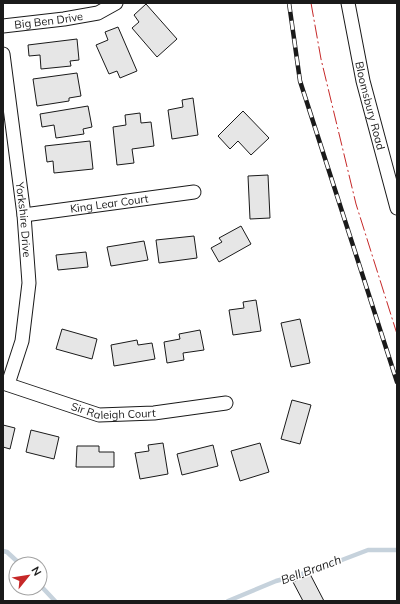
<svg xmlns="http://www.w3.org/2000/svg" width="400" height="604" font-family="Mulish,sans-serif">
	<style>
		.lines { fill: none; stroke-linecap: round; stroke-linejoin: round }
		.stream { stroke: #c6d2dc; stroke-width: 4.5 }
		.building { fill: #e6e6e6; stroke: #1a1a1a }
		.minor-casing { stroke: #1a1a1a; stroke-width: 15 }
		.minor { stroke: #fff; stroke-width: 13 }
		.rail-casing { stroke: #1a1a1a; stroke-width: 4.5 }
		.rail { stroke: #fff; stroke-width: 3; stroke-dasharray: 9; stroke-linecap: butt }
		.power { stroke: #c62828; stroke-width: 1; stroke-dasharray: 14 3 2 3; stroke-linecap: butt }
		.labels { text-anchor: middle; stroke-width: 3; stroke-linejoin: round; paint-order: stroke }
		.street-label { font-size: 11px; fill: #1a1a1a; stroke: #fff }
		.water-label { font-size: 12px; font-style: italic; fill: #1a1a1a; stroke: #fff }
	</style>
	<rect width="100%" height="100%" fill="#fff"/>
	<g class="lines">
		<!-- stream -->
		<g class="stream">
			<polyline points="3,551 7,552 20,564"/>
			<polyline points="40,585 55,601"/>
			<polyline points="228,601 276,581 313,571 368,550 397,550"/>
		</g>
	</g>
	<!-- building -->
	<g class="building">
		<polygon points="146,4 177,39 157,57 132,28 139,22 134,15"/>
		<polygon points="118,27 137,71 120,78 117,71 109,74 96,45 108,40 105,32"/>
		<polygon points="77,39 79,60 70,61 71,66 41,69 40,55 29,56 28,45"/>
		<polygon points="77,73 81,96 69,98 69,101 37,106 33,79"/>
		<polygon points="193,98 198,135 172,139 168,110 183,107 182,100"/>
		<polygon points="88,106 92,127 83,129 84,134 56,138 54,125 42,127 40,114"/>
		<polygon points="243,111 269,138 251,155 238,141 230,149 218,136"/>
		<polygon points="140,113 141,123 151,122 154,146 132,149 134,163 117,165 113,127 126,125 125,115"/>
		<polygon points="90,141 93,169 54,173 53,161 47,162 45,146"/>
		<polygon points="268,175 270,218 250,219 248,176"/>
		<polygon points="241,226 251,244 219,262 211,248 222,242 219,238"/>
		<polygon points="194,236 197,258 159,263 156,240"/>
		<polygon points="144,241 148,260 111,266 107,247"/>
		<polygon points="86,252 88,267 58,270 56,255"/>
		<polygon points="256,300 261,331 233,335 229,310 244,308 243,302"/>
		<polygon points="300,319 310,363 291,367 281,323"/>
		<polygon points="62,329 97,339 92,359 56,349"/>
		<polygon points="200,330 204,350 183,353 184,360 167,363 164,342 180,339 179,334"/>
		<polygon points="137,340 138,345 152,343 155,359 114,366 111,345"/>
		<polygon points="292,400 311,405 300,444 281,439"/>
		<polygon points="3,425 15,428 10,449 3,447"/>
		<polygon points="31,430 59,437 54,459 26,452"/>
		<polygon points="163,443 168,474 140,479 135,453 149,451 148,445"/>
		<polygon points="260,443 269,472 240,481 231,451"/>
		<polygon points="213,445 218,466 182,475 177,454"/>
		<polygon points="77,446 99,446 99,452 114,452 114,467 76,467"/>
		<polygon points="310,574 324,601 303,601 293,582"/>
	</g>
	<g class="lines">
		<defs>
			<g id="minor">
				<path id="s1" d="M348,3l15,78 34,127"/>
				<path id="s2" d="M3,26l61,-7 34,-6 18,-10"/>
				<path id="s3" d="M3,54l21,161 5,68 -7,58 -14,43"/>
				<path id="s4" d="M24,215l170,-23"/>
				<path id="s5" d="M3,383l96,32 55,-2 72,-10"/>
			</g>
		</defs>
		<!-- minor casing -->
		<use href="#minor" class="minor-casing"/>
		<!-- minor -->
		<use href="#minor" class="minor"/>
		<defs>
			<polyline id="rail" points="289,3 300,81 397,382"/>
		</defs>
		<!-- rail casing -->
		<use href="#rail" class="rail-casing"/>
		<!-- rail -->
		<use href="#rail" class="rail"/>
		<!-- power -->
		<polyline class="power" points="311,3 321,59 356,204 397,334"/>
	</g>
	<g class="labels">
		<!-- street labels -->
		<g class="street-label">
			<text dy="4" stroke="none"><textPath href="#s2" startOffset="46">Big Ben Drive</textPath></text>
			<text dy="4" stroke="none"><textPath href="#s1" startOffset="105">Bloomsbury Road</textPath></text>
			<text dy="4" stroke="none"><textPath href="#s4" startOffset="86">King Lear Court</textPath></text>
			<text dy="4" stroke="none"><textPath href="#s3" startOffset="167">Yorkshire Drive</textPath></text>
			<text dy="4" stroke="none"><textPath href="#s5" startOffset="115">Sir Raleigh Court</textPath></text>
		</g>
		<!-- water labels -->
		<g class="water-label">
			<text transform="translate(311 570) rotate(-20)" y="4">Bell Branch</text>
		</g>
	</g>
	<!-- border -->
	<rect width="400" height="604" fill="none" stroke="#1a1a1a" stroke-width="8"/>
	<!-- north arrow -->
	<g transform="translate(28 576) rotate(60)"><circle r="19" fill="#ffffff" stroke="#a3a3a3"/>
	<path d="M0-3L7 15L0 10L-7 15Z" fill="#c62828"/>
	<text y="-6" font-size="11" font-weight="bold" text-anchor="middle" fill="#1a1a1a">N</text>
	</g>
</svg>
